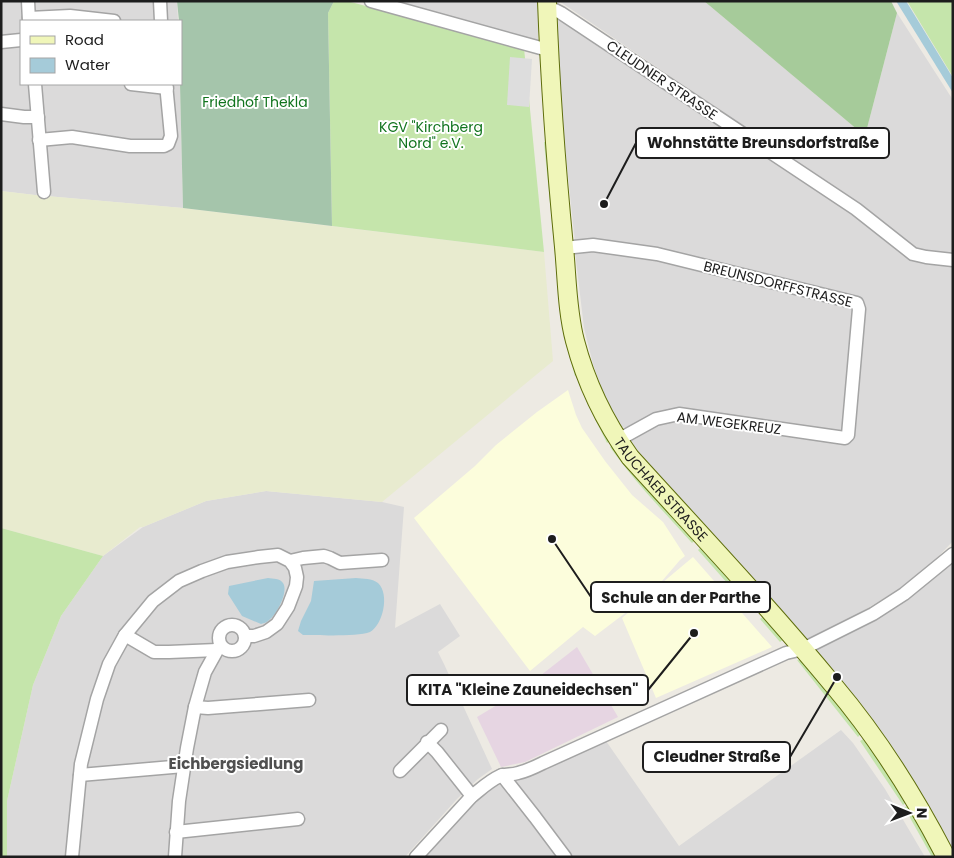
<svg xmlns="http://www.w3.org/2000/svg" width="954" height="858" font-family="Poppins,sans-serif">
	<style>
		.residential { fill: #dbdada }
		.industrial { fill: #e6d5e2 }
		.education { fill: #fcfddc }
		.farmland { fill: #e8ebcf }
		.grass { fill: #c5e5ab }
		.forest { fill: #a6cb9a }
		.cemetery { fill: #a5c5ab }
		.parking { fill: #ddd }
		.water { fill: #a5cbd9 }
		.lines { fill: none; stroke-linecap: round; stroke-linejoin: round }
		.minor-casing { stroke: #a4a4a4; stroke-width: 15 }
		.secondary-casing { stroke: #5e6d0b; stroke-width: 20 }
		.minor { stroke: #fff; stroke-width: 12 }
		.secondary { stroke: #f0f6b9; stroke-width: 18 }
		.labels { text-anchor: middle; stroke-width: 4; stroke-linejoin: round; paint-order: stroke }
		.street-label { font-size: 14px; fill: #1d1d1d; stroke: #fff }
		.park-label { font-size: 14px; fill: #11741e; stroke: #fff }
		.neighbourhood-label { font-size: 15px; font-weight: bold; fill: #505050; stroke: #fff }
		.leader { fill: none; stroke: #1d1d1d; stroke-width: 2 }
		.callout-dot { fill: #1d1d1d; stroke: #fff; stroke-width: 2 }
		.callout { fill: #fff; stroke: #1d1d1d; stroke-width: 2 }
		.callout-label { font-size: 15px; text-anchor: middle; font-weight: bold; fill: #1d1d1d }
	</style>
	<rect width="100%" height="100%" fill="#edeae3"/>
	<!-- residential -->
	<g class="residential">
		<polygon points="1,1 177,1 178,21 21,21 21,84 180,84 183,208 35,195 1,191"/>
		<polygon points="389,1 538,1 538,40"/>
		<polygon points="559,1 704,1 865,136 897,13 953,100 953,256 919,250 841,192"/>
		<polygon points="560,20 854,214 914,259 953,265 953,541 935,560 899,589 868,608 829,631 810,639 804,639 632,447 630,442 631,438 657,425 679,421 690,421 854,435 864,300 660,250 575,242 564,139 556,22"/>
		<polygon points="593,250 656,257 850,305 854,311 844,428 839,432 684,410 627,428 621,427 603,393 593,364 584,328 575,252"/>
		<polygon points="266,491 382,502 404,507 395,628 440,604 460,636 438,652 444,664 492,769 478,779 457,799 405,857 7,857 7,801 33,685 61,616 103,556 143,527 206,501"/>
		<polygon points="953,561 953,856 810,650"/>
		<polygon points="841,730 853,743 885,789 925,857 426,857 482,794 493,787 499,785 504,786 606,741 679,846"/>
	</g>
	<!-- industrial -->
	<polygon class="industrial" points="577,647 618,717 525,762 501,767 477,717 522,690"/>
	<!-- education -->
	<polygon class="education" points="568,390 576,415 582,428 605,461 632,495 663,522 685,556 680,560 656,588 693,557 772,647 656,698 622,618 645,598 595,636 583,627 530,671 414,518 475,466 496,445 537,412"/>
	<!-- farmland -->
	<polygon class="farmland" points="1,191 35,195 183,208 544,252 553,361 382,502 266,491 206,501 143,527 140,527 103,556 1,528"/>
	<!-- grass -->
	<g class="grass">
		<polygon points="334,1 347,1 524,48 544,252 332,226 328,13"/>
		<polygon points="907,1 953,1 953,77"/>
		<polygon points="544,142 547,142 578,374 575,376 565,341 561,317"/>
		<polygon points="581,380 610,441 607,443 592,413 578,382"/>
		<path d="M613,445l82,95 -3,3c-28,-31 -58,-62 -82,-96z"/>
		<polygon points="1,528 103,556 61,616 33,685 7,801 7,857 1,857"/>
		<polygon points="701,547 741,589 736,593 698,550"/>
		<polygon points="765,615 784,639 780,642 760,619"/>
		<polygon points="797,660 804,661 862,733 858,737"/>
		<polygon points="865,738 908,801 903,805 860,741"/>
		<polygon points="911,806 940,857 932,857 904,807"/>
	</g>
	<!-- forest -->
	<polygon class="forest" points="704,1 891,1 897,13 865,136"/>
	<!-- cemetery -->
	<polygon class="cemetery" points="177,1 334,1 328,13 332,226 183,208 180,84 181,21 179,21"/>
	<!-- parking -->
	<polygon class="parking" points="510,57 532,59 529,107 507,105"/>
	<!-- water -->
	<g class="water">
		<polygon points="896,1 906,1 953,78 953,93"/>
		<path d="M268,578c5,1 12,0 15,5 6,9 -7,33 -15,38 -2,2 -5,2 -7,3l-19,-8 -14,-22 1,-8z"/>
		<path d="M356,578c7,1 16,0 22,5 12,11 5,42 -8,49 -13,5 -52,3 -67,3l-5,-4 3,-10 10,-20 3,-20z"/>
	</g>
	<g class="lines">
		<defs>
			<g id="minor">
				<polyline points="28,1 29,21"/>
				<polyline points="160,1 161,21"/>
				<polyline points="371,1 548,50"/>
				<polyline points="547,10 555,10 561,13 856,209 913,254 926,257 953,260"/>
				<polyline points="29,18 70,16 114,21"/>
				<polyline points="1,42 21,40"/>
				<polyline points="35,84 44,192"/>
				<polyline points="131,84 167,88"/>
				<polyline points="1,114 24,117 38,117"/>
				<polyline points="39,140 72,137 130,146 164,146 168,144 171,136 166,84"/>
				<polyline points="564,248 593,245 657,254 857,303 859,309 848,435 845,438 679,414 656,419 618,440"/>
				<polyline points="290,561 303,558 324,556 330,558 340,563 382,560"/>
				<circle cx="232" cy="638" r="13"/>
				<polyline points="125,635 154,652 169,652 217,650"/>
				<polyline points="195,707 208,708 309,700"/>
				<polyline points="427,742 437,752 472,796"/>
				<polyline points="400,771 441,730"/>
				<polyline points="80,775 184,766"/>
				<polyline points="502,775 535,817 565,857"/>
				<polyline points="176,832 298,819"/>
				<polyline points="72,857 81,764 97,699 109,664 125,635 153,601 179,581 202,571 227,562 259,557 278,555 290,561 295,568 297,577 296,586 288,607 277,624 266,632 254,636 245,636"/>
				<polyline points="175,857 179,801 187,748 195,707 205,672 220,645"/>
				<path d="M416,857l56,-61c9,-7 17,-15 28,-20 6,-2 12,-1 18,-3 9,-2 17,-6 25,-10 81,-37 162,-73 243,-110l17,-4 70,-35 31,-20 49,-40"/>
			</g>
			<g id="secondary">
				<path id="s1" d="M547,1c3,82 9,164 17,246 3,31 3,64 11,94 11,42 30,81 55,116 69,76 139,150 204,229 44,52 81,111 112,171"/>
			</g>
		</defs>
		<!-- minor casing -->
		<use href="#minor" class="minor-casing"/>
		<!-- secondary casing -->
		<use href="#secondary" class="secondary-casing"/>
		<!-- minor -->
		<use href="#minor" class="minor"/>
		<!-- secondary -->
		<use href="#secondary" class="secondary"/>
	</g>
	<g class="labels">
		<!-- street labels -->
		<g class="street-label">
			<text transform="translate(662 80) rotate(34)" y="5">CLEUDNER STRASSE</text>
			<text transform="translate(778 284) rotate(14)" y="5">BREUNSDORFFSTRASSE</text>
			<text transform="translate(729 423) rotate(7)" y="5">AM WEGEKREUZ</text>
			<text dy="5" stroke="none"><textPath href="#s1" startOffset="515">TAUCHAER STRASSE</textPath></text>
		</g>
		<!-- park labels -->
		<g class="park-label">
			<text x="255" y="107">Friedhof Thekla</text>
			<text x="431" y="132">KGV "Kirchberg<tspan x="431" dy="16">Nord" e.V.</tspan></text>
		</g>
		<!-- neighbourhood labels -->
		<g class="neighbourhood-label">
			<text x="236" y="769">Eichbergsiedlung</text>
		</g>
	</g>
	<!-- callouts -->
	<path class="leader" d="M604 204L636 143M552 539L591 597M694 633L648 690M837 677L790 757"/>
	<g class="callout-dot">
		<circle cx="604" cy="204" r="5"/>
		<circle cx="552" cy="539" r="5"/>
		<circle cx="694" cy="633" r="5"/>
		<circle cx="837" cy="677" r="5"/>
	</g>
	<g class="callout">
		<rect x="636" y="128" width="253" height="30" rx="5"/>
		<rect x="591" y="582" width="179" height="30" rx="5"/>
		<rect x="407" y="675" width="241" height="30" rx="5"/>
		<rect x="643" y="742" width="147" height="30" rx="5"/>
	</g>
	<g class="callout-label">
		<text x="763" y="148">Wohnstätte Breunsdorfstraße</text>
		<text x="681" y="603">Schule an der Parthe</text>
		<text x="528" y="695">KITA "Kleine Zauneidechsen"</text>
		<text x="717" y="762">Cleudner Straße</text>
	</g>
	<!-- border -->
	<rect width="954" height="858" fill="none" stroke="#1d1d1d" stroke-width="5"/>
	<!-- legend -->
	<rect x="20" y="20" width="162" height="65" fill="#ffffff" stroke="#a5a5a5"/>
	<rect x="30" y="36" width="25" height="8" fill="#f0f6b9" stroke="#a5a5a5"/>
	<text x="65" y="45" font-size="15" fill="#1d1d1d">Road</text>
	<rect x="30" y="58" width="25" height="15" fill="#a5cbd9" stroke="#a5a5a5"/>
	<text x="65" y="70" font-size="15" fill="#1d1d1d">Water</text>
	<!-- north arrow -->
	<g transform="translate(909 813) rotate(91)" stroke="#ffffff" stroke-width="4" paint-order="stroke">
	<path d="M0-4L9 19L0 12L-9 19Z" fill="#1d1d1d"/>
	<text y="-8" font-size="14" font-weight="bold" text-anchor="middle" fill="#1d1d1d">N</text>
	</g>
</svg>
